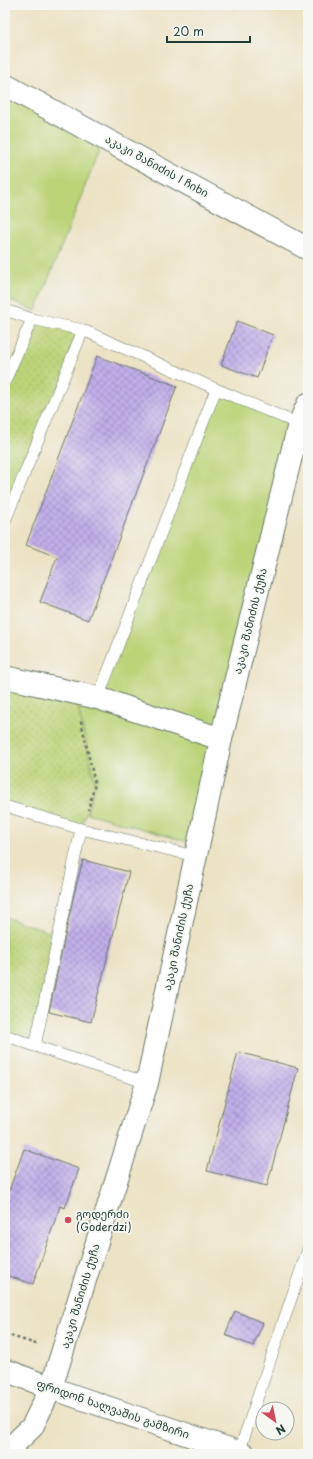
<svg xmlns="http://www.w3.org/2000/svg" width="313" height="1459" font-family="'Playpen Sans','Noto Sans Georgian',sans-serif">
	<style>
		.green { fill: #bbd478; stroke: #6d8856 }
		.park { fill: url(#park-dots); stroke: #6d8856 }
		.building { fill: url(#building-cross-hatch) }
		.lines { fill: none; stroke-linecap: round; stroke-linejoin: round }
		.service-casing { stroke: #677767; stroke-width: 12 }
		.minor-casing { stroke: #677767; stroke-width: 24 }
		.tertiary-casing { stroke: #677767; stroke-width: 24 }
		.primary-casing { stroke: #677767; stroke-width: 24 }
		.path { stroke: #677767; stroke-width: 2.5; stroke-dasharray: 3 3; stroke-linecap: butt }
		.service { stroke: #fff; stroke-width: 11 }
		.minor { stroke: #fff; stroke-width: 22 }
		.tertiary { stroke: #fff; stroke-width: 22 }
		.primary { stroke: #fff; stroke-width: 22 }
		.poi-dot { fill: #d1495b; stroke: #f6f6f2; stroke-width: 1.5 }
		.labels { text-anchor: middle; stroke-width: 3.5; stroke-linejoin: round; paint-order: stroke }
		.street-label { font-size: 11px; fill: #1f3d34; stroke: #f6f6f2 }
		.poi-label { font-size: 11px; fill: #1f3d34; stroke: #f6f6f2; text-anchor: start }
	</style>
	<defs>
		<pattern id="park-dots" width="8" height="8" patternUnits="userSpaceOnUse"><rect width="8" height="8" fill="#bbd478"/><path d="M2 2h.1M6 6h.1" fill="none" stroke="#a0b768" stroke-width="1.8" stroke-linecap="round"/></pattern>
		<pattern id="building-cross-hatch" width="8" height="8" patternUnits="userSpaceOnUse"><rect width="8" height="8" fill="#c1afea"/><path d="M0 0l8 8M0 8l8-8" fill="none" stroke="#9c90be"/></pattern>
	</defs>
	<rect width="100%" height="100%" fill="#f6f6f2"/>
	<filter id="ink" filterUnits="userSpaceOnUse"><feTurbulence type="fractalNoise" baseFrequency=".025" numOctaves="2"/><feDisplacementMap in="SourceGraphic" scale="8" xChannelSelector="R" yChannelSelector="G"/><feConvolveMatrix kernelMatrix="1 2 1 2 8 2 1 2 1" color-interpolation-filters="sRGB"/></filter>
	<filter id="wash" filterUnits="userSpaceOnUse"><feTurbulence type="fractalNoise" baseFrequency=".012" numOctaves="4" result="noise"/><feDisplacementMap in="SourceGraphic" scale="16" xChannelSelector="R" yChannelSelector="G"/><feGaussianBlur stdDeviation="0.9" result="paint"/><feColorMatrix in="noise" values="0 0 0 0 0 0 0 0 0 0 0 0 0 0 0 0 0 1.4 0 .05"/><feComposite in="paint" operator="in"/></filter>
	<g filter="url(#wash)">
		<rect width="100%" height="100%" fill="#ece3c5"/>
		<!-- green -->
		<g class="green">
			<polygon points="5,85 104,138 36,311 5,298"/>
			<polygon points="216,389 299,424 198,845 87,813 95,784 75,693 98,698"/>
		</g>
		<!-- park -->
		<g class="park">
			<polygon points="32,319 83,330 5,521 5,381"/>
			<polygon points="5,677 75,693 95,784 81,829 5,806"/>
			<polygon points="5,917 58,935 35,1046 5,1035"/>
		</g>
		<g id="blocks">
			<!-- building -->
			<g class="building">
				<polygon points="237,321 273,335 257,378 221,365"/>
				<polygon points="97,356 177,386 88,620 40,602 57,557 26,545"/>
				<polygon points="83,860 129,872 91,1022 49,1012 74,894"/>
				<polygon points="238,1052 298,1068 267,1186 207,1171"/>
				<polygon points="24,1149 79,1169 65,1208 60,1206 33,1284 5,1275 5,1202"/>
				<polygon points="235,1311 263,1323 253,1346 225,1335"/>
			</g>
		</g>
	</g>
	<g filter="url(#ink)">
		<use href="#blocks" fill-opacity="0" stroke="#677767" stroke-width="1"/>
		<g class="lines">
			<defs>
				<g id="service">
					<polyline points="5,310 32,319"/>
					<polyline points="5,381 32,319 83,330"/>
					<polyline points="5,521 83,330 216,389"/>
					<polyline points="98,698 216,389 299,424"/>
					<polyline points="5,806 81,829 35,1046"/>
					<polyline points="81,829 195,856"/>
					<polyline points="5,1035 35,1046 147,1083"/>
					<polyline points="239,1452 308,1249"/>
				</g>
				<g id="minor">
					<polyline points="5,85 308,249"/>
					<polyline points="5,677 98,698 221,739"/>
					<polyline points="51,1388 147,1083 221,739 299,424 308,404"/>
				</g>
				<polyline id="tertiary" points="5,1453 32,1427 51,1388"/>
				<polyline id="primary" points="5,1370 51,1388 244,1454"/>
			</defs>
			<!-- service casing -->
			<use href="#service" class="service-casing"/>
			<!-- minor casing -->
			<use href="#minor" class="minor-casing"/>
			<!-- tertiary casing -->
			<use href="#tertiary" class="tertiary-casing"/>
			<!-- primary casing -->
			<use href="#primary" class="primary-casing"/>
			<!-- path -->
			<g class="path">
				<polyline points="81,721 95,784 88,810"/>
				<polyline points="5,1334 39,1345"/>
			</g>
			<!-- service -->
			<use href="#service" class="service"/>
			<!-- minor -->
			<use href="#minor" class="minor"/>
			<!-- tertiary -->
			<use href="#tertiary" class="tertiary"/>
			<!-- primary -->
			<use href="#primary" class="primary"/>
		</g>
	</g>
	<!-- markers -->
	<circle class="poi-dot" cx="68" cy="1220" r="4"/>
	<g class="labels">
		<!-- street labels -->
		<g class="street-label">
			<text transform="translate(157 166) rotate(29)" y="4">აკაკი შანიძის I ჩიხი</text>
			<text transform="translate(250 621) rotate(-76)" y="4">აკაკი შანიძის ქუჩა</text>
			<text transform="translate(178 937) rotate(-78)" y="4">აკაკი შანიძის ქუჩა</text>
			<text transform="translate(80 1296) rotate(-73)" y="4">აკაკი შანიძის ქუჩა</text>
			<text transform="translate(113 1409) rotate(19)" y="4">ფრიდონ ხალვაშის გამზირი</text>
		</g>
		<!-- poi labels -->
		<g class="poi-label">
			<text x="76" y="1218">გოდერძი<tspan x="76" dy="13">(Goderdzi)</tspan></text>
		</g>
	</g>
	<!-- margin -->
	<rect width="313" height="1459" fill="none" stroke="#f6f6f2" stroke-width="20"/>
	<!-- north arrow -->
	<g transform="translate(275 1421) rotate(147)"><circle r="19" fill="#f6f6f2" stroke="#a0aca6"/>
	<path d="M0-3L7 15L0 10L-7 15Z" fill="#d1495b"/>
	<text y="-6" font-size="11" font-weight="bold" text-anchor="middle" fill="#1f3d34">N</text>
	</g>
	<!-- scale -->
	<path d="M167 36v6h83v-6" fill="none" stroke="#1f3d34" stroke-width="2"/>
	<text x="173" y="36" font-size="12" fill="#1f3d34" stroke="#f6f6f2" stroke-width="3" paint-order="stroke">20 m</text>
</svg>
